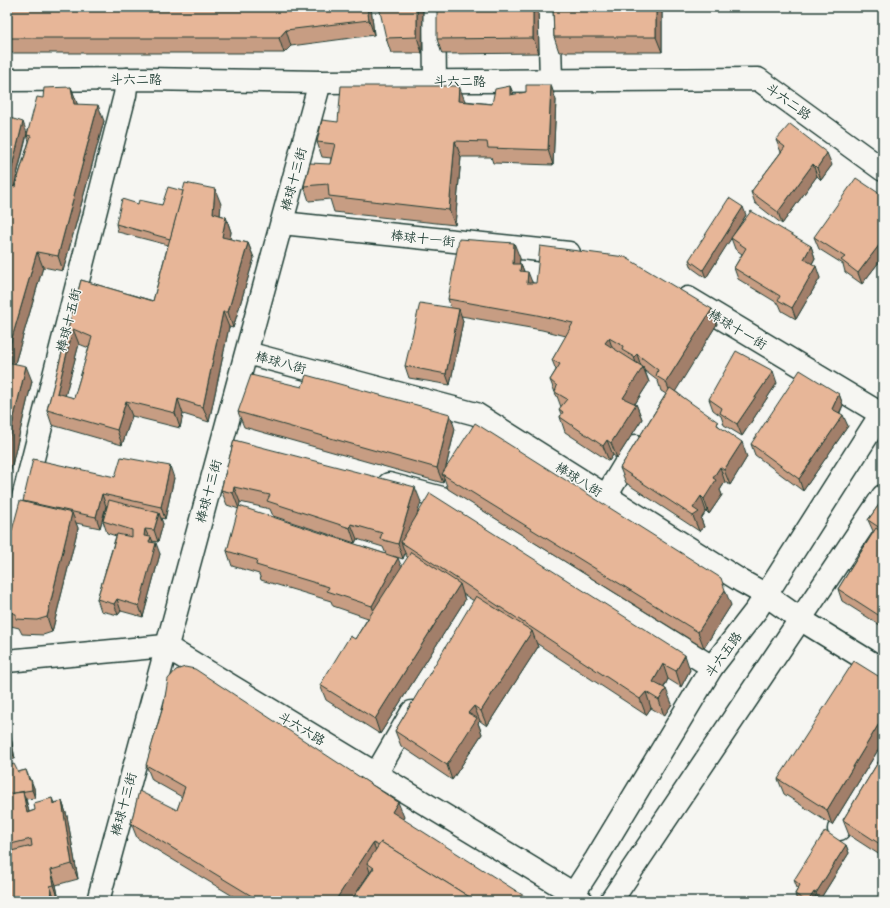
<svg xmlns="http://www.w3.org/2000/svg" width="890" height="908" font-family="Dekko,'LXGW WenKai TC',sans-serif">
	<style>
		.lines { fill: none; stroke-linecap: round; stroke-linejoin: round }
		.minor-casing { stroke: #1f3d34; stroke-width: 25 }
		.minor { stroke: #f6f6f2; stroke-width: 22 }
		.wall { fill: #c79d83; stroke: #1f3d34; fill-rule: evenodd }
		.shaded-wall { fill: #a27f6a; stroke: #1f3d34 }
		.building { fill: #e7b698; stroke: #1f3d34; fill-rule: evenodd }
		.labels { text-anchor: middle; stroke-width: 3; stroke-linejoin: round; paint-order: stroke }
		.street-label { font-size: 13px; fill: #1f3d34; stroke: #f6f6f2 }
	</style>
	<rect width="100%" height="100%" fill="#f6f6f2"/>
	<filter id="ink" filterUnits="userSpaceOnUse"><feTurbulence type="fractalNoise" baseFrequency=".025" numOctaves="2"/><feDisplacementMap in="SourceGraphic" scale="8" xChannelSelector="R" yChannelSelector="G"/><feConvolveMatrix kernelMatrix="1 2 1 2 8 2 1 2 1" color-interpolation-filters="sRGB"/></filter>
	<g filter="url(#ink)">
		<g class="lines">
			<defs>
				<g id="minor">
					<polyline points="434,7 435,81"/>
					<polyline points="549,7 551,80"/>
					<polyline points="7,80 145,79 320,82 758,79 883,170"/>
					<polyline points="282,223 569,253"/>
					<polyline points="688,298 881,414"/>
					<polyline points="247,353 476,414 741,581 766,595 800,619 883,670"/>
					<polyline points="389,484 442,498 712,667"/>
					<polyline points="606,496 636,446"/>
					<polyline points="7,561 125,95 127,79"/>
					<polyline points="7,661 165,646 574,894 582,901"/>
					<polyline points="376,774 412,712"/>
					<polyline points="839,829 883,760"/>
					<path d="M98,901c72,-274 148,-546 222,-819"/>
					<polyline points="569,901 596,859 712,667 757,609 883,411"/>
					<polyline points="611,901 883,496"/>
				</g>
			</defs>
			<!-- minor casing -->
			<use href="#minor" class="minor-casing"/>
			<!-- minor -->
			<use href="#minor" class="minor"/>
		</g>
		<!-- wall -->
		<g class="wall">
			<polygon points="7,7 371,7 374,35 291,46 284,53 7,53"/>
			<polygon points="423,7 422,53 391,53 386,38"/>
			<polygon points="538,7 539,53 442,54 437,39"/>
			<polygon points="553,7 662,7 662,52 559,52 554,37"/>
			<polygon points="510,86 514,95 556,100 553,165 493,163 491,157 461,157 455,225 334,212 330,199 309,201 304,186 330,164 331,158 322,157 317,142 338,122 465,101 492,104"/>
			<path d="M71,87l6,17 27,17 -41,150 -20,-4 -28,96 17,18 -24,101h-1v-365l20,16 16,-35zM27,135l2,6 -14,46h-1z"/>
			<polygon points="776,140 832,165 821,180 817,176 782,224 755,203 751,192 781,152"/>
			<polygon points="883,196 883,257 862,284 845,272 843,264 819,249 814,237"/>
			<path d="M138,204l24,1 59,-1 -1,11 6,2 5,15 -1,7 18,4 6,15 -21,70 -4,-1 -20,95 -26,-8 -3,14 -48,-12 -10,29 -70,-20 -5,-15 34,-130 72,21 15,-56 -50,-13 -2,-8zM79,344l10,4 -15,50 -9,-2z"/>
			<polygon points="746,215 733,235 811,246 815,258 812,264 820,278 796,319 782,311 779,304 738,279 734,268 742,254 735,249 731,238 706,278 692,268 689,260"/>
			<polygon points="520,258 519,264 521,264 524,271 533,283 712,309 717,324 675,391 720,427 747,457 730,485 725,482 720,490 722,495 709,514 706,511 701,519 704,527 699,531 626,483 620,468 666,394 661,391 658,381 645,371 649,382 635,404 636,404 642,419 617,458 613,455 609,461 565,432 560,417 561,414 559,409 561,407 557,396 556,395 550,380 556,370 552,360 566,336 542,330 461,316 463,321 450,385 409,378 405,366 451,308 448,299"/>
			<polygon points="777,383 742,436 724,425 721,416 713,410 709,399"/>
			<polygon points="839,394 843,405 840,413 848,426 803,491 755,455 751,444"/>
			<polygon points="238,412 455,429 446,467 731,605 704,648 448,489 444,478 443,483 244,427"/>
			<path d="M234,440l187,62 -5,14 274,154 -9,17 -13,-8 -4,9 8,16 -8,12 -13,-8 -5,7 -110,-72 2,4 -51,79 -7,-5 -2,2 4,11 -30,46 -51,-34 -6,-15 79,-130 -11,-7 2,6 -85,134 -54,-34 -6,-15 35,-46 13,-21 -35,-12 -2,-5 -70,-21 -2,-6 -27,-8 -5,-15 12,-42 -12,-4 -6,-15zM240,502l30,7 3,7 82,27 2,-4 26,8 3,7 -147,-46zM405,553l2,4 1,1 -6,9 -9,-11 10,3z"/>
			<polygon points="115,477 174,478 165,519 161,518 163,524 158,542 152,541 160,554 143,617 121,611 118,615 101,611 97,599 116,536 107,533 103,521 107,506 106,506 100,528 76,523 78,528 52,632 43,635 22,634 19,628 7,625 7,549 23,501"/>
			<polygon points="883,499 883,627 842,601 838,589 873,532 873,531 868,520"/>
			<polygon points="883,679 883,742 832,825 784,794 778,779"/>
			<polygon points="7,716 15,759 7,760"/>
			<polygon points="883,754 883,857 849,835 843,820"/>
			<polygon points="146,765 404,817 370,873 370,872 351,901 241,901 137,838 131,823 177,810 182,797 152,780"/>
			<polygon points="7,766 18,772 26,770 30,780 34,788 35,798 26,799 28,807 29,812 35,810 52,798 54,803 62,801 67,816 78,879 56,885 59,900 56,901 7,901"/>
			<polygon points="846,845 849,853 819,901 817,900 816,901 797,901 795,894 798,888 797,888 794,880"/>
		</g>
		<!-- shaded-wall -->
		<g class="shaded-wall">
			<polygon points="367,7 371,7 374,35 369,20"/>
			<polygon points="417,7 423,7 422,53 417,37"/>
			<polygon points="533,7 538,7 539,53 533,38"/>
			<polygon points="656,7 662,7 662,52 656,37"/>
			<polygon points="286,30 291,46 284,53 279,38"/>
			<polygon points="551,85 556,100 553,165 548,150"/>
			<polygon points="459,86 465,101 463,116 458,101"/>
			<polygon points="510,86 516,101 510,95"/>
			<polygon points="71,87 77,103 80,119 74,104"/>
			<polygon points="98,105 104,121 63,271 58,256"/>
			<polygon points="23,122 27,133 13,191 9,179"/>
			<polygon points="455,141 461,157 455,225 449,210"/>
			<polygon points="827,153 832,165 821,180 817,168"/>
			<polygon points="813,164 817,176 782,224 778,212"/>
			<polygon points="215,189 221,204 219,228 213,213"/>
			<polygon points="743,207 746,215 706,278 703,270"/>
			<polygon points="226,217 231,232 228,252 222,237"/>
			<polygon points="883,240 883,257 862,284 858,273"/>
			<polygon points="248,243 254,258 233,328 228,312"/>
			<polygon points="514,243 520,258 518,280 513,264"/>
			<polygon points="811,246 815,258 808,271 804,259"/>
			<polygon points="37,252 43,267 11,377 7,367 7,355"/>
			<polygon points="521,264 527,279 520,271"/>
			<polygon points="816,266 820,278 796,319 792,308"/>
			<polygon points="528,272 534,287 527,283"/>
			<polygon points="459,309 463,321 450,385 446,374"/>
			<polygon points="712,309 717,324 672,397 666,382"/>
			<polygon points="223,312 229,327 209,422 203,407"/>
			<polygon points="73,329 79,344 62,408 57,393"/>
			<polygon points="609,338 614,353 605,343"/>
			<polygon points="637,354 642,369 643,367 649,382 629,413 623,398 639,372 634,357"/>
			<polygon points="26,366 32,381 8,482 7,480 7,447"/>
			<polygon points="773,371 777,383 742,436 737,424"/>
			<polygon points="839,394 843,405 836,420 832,409"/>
			<polygon points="178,399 183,414 180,428 175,413"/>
			<polygon points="126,401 132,416 122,445 117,430"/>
			<polygon points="636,404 642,419 617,458 611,443"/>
			<polygon points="450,414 455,429 444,475 442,474 444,478 443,483 437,468"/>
			<polygon points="843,415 848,426 803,491 799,479"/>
			<polygon points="607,440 613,455 609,461 603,446"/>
			<polygon points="742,442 747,457 730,485 724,470"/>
			<polygon points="170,466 174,478 165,519 161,507"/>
			<polygon points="720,467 725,482 720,490 722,495 709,514 704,499 713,478"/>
			<polygon points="234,487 240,502 239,509 233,493"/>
			<polygon points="415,487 421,502 407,546 401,542 405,553 403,559 398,544"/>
			<polygon points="102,494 106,506 100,528 96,517"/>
			<polygon points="701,496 706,511 701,519 704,527 699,531 693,516 693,508"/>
			<polygon points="72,513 78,528 52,632 47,617"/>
			<polygon points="159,513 163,524 158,542 154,530"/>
			<polygon points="351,524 357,539 355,543 350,528"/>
			<polygon points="145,529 150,540 151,537 155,547 156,543 160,554 143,617 139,606 144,536"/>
			<polygon points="398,558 404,573 377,621 372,606"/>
			<polygon points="460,584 465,600 380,734 375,719"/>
			<polygon points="725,590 731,605 704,648 698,632"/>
			<polygon points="117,599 121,611 118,615 114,604"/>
			<polygon points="532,631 538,647 487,726 481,711"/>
			<polygon points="685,655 690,670 681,687 676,671"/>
			<polygon points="663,664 668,679 659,697 653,682"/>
			<polygon points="666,689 672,704 664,716 659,700"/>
			<polygon points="646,692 651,708 646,715 640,699"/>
			<polygon points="474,706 480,721 478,723 482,734 452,780 447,765 468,713"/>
			<polygon points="7,716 15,759 10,747 7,728"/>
			<polygon points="883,717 883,742 832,825 827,810"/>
			<polygon points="31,780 34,788 35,798 32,790"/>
			<polygon points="23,792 28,807 32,828 27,813"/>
			<polygon points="62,801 67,816 78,879 72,864"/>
			<polygon points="398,802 404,817 397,827 392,812"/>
			<polygon points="373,843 379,858 367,863 370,872 351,901 335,901"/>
			<polygon points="846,845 849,853 819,901 816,893"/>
			<polygon points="51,870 56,885 59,900 54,885"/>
			<polygon points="50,886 56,901 53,901"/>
			<polygon points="814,892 817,900 816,901 808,901"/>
		</g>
		<!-- building -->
		<g class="building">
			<polygon points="7,7 367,7 369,20 286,30 279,38 7,38"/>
			<polygon points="379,7 417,7 417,37 386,38"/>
			<polygon points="437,7 533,7 533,38 437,39"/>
			<polygon points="553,7 656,7 656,37 554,37"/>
			<polygon points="526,85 551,85 548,150 488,148 487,142 455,141 449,210 329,196 328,184 304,186 310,163 330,164 335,144 317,142 322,120 338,122 341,86 459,86 458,101 492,104 495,89 510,86 510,95 526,92"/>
			<polygon points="71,87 74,104 98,105 58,256 37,252 7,355 7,185 15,187 31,136 27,135 37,97 43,98 44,88"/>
			<polygon points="7,117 23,122 9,179 7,179"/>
			<polygon points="790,124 827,153 817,168 813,164 778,212 751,192 785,147 776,140"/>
			<polygon points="856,178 883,196 883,240 858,273 841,260 845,257 814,237"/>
			<path d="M185,183l30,6 -2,24 13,4 -4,20 26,6 -20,69h-5l-20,95 -25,-8 -3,14 -49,-12 -9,29 -70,-20 34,-130 72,21zM73,329l19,8 -18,61 -17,-5z"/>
			<polygon points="168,187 183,191 170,239 116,224 122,199 138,204 139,200 162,205"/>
			<polygon points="729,198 743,207 703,270 689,260"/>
			<polygon points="751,211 811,246 804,259 816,266 792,308 778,300 780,296 734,268 746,248 731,238"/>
			<polygon points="459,239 514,243 513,264 521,264 520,271 528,272 527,283 536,283 540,246 625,257 712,309 666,382 656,376 658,370 637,354 634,357 622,350 623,346 609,338 605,343 643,367 623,398 636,404 611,443 607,440 603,446 560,417 563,412 559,409 567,399 555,392 557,386 550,380 560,364 552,360 573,323 537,315 448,299"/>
			<polygon points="420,303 459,309 446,374 405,366"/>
			<polygon points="736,351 773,371 737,424 720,413 722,408 709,399"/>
			<polygon points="7,362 26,366 7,447"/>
			<polygon points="800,370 839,394 832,409 843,415 799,479 751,444"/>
			<polygon points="251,375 302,387 306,375 450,414 437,468 238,412"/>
			<polygon points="670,388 718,422 717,425 742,442 724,470 720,467 713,478 716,480 704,499 701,496 693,508 699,512 693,516 620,468"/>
			<polygon points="475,423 721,578 725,590 698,632 442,474"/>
			<polygon points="234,440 415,487 398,544 380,539 382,533 351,524 350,528 267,501 270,495 234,487 233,493 221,490"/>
			<polygon points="121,457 170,466 161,507 102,494 96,517 23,501 33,459 115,477"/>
			<polygon points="430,493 685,655 676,671 663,664 653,682 666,689 659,700 646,692 640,699 401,542"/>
			<polygon points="883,499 883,530 868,520"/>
			<polygon points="109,500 159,513 154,530 145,529 144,536 151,537 149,542 156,543 139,606 117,599 114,604 97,599 117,534 132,537 132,530 103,521"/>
			<polygon points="20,501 72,513 47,617 37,620 16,619 16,614 7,611 7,549"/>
			<polygon points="239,506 398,558 372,606 327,591 329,587 256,565 257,560 227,551"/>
			<polygon points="876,528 883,533 883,618 838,589"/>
			<polygon points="411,552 460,584 375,719 320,685 350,636 355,639"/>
			<polygon points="476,596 532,631 481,711 474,706 468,713 477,718 447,765 395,731"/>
			<polygon points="854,661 883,679 883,717 827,810 778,779"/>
			<polygon points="185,667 195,669 398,802 392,812 532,901 476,901 381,842 379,846 373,843 335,901 260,901 131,823 139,791 177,810 185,787 146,765 164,703 168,679 176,670"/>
			<polygon points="7,728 10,747 7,748"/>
			<polygon points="883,754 883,846 843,820"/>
			<polygon points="14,764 18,772 26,770 29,780 31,780 32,790 7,794 7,766"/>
			<polygon points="23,792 27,813 35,810 34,803 52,798 53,804 62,801 72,864 51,870 54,885 50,886 53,901 7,901 7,852 32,846 31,839 7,845 7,794"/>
			<polygon points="825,831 846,845 816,893 814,892 808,901 806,901 795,894 800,885 794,880"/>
			<polygon points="381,842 476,901 351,901 374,868 367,863"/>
		</g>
	</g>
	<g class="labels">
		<!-- street labels -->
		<g class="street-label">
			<text x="136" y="84">斗六二路</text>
			<text x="460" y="86">斗六二路</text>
			<text transform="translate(789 101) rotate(36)" y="5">斗六二路</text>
			<text transform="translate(293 179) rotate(-75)" y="5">棒球十三街</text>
			<text transform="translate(423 238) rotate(6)" y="5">棒球十一街</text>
			<text transform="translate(68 320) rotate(-76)" y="5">棒球十五街</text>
			<text transform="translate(738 329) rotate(31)" y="5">棒球十一街</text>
			<text transform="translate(281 362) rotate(15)" y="5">棒球八街</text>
			<text transform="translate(579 479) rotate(32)" y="5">棒球八街</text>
			<text transform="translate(208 491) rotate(-75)" y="5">棒球十三街</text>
			<text transform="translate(723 654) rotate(-54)" y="5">斗六五路</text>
			<text transform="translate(302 728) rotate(31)" y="5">斗六六路</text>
			<text transform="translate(123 804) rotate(-75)" y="5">棒球十三街</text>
		</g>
	</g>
	<!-- margin -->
	<rect width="890" height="908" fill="none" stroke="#f6f6f2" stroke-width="24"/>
	<rect x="12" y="12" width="866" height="884" fill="none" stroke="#1f3d34" stroke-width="1.5" filter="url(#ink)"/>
</svg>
